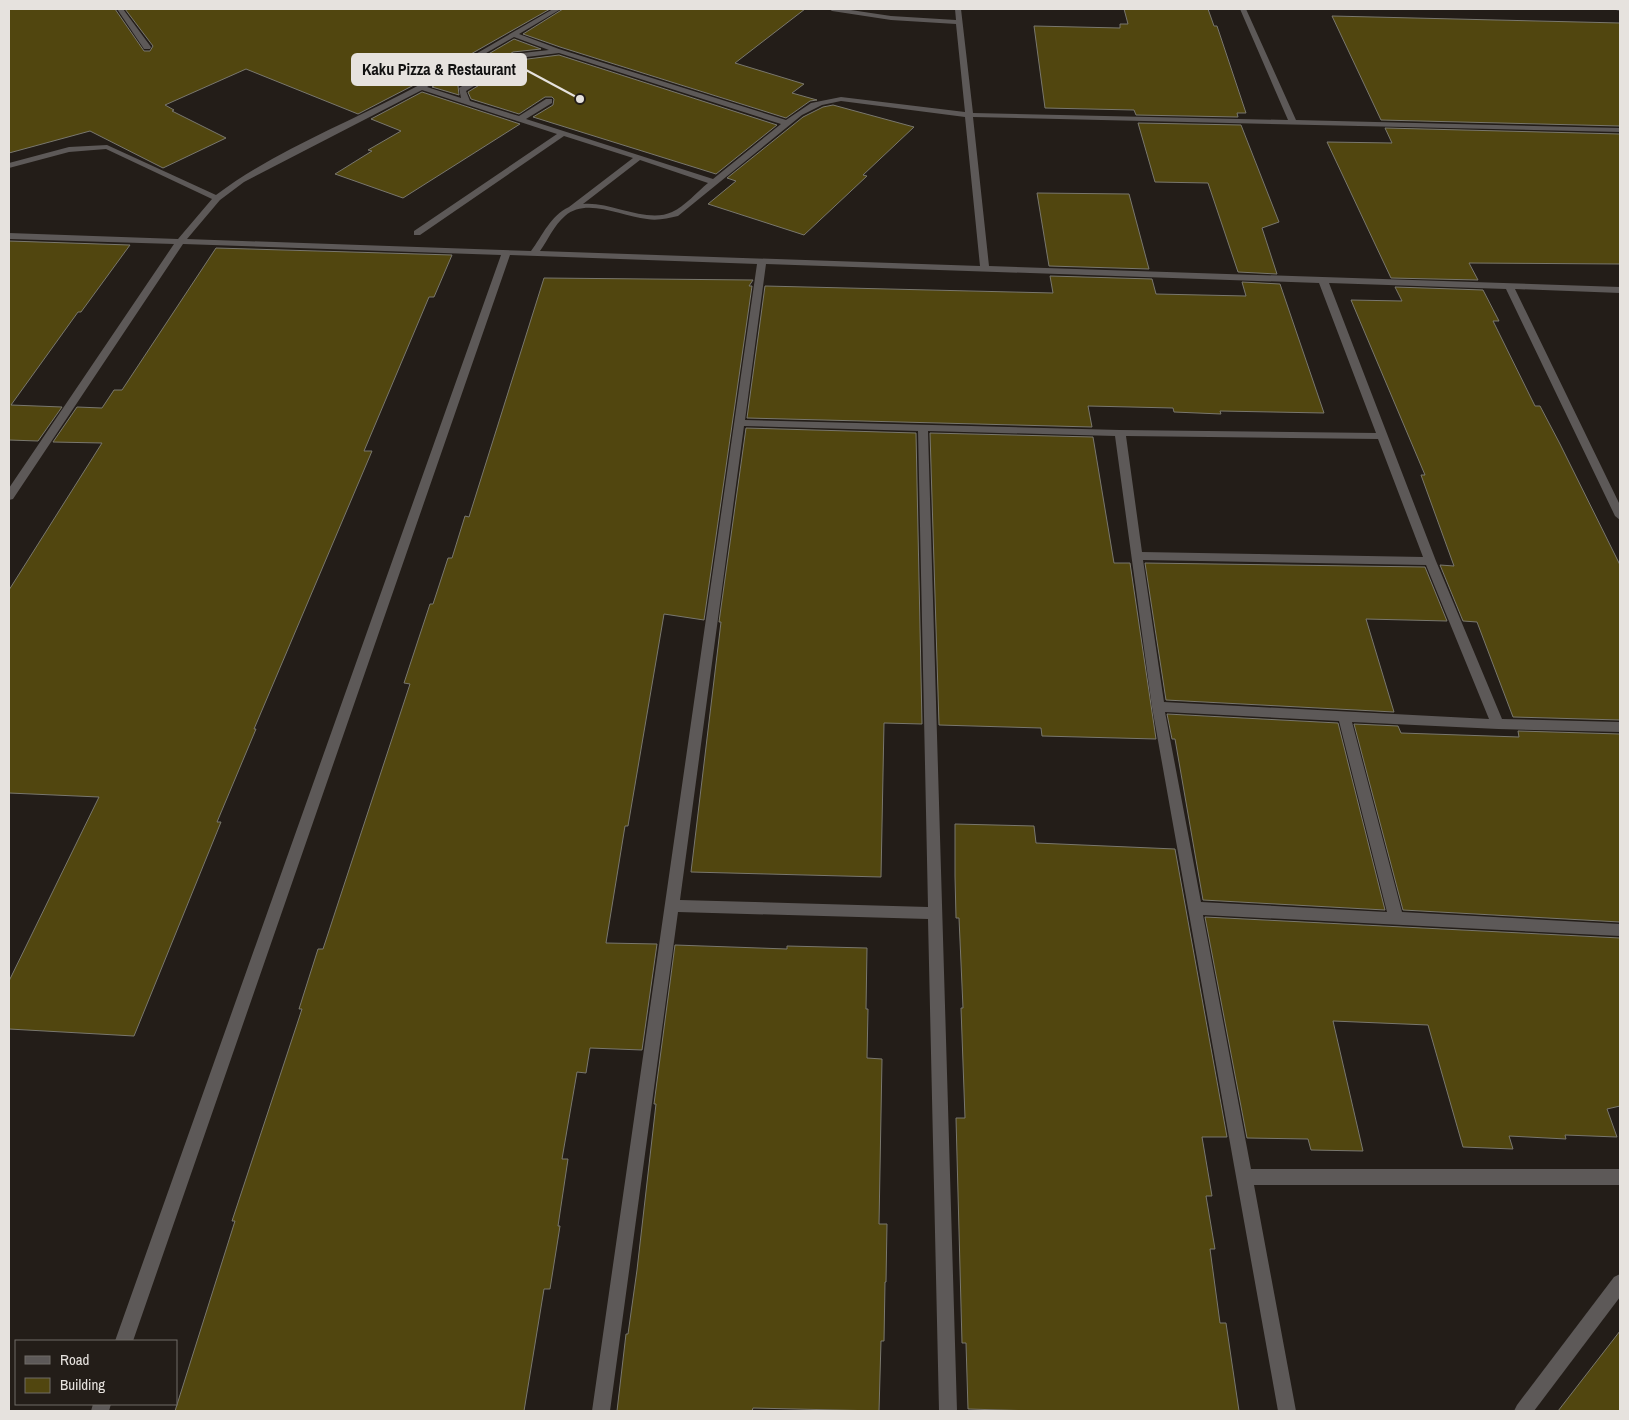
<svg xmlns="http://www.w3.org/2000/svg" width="1629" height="1420" font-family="'Archivo Narrow',sans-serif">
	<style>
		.building { fill: #51460f; stroke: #79776e }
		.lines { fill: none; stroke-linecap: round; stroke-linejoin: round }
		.minor { fill: #5d5958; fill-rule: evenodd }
		.leader { fill: none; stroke: #e6e2de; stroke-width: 2 }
		.callout-dot { fill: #e6e2de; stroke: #231d18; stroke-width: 2 }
		.callout { fill: #e6e2de; stroke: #e6e2de; stroke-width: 2 }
		.callout-label { font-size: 16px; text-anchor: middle; font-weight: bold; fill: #111 }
	</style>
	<rect width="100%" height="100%" fill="#231d18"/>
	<!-- building -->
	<g class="building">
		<polygon points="9,9 115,9 144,51 150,51 153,46 125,9 550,9 441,71 358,114 246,69 165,105 174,110 172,111 226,138 163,168 90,131 9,153"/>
		<polygon points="563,9 805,9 735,63 804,84 792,93 817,100 810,101 786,118 560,47 523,34"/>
		<polygon points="1124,9 1208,9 1214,26 1217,26 1246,113 1237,113 1238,117 1136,115 1134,110 1045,108 1034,26 1120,28 1120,24 1128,24"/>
		<polygon points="1332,16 1620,23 1620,126 1381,120"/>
		<polygon points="514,39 541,49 513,52 458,86 459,95 432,87"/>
		<polygon points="559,55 777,125 716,174 533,117 553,105 554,99 552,97 545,97 519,114 471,99 468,92 520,60"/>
		<polygon points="422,92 520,124 403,198 335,174 372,151 368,150 401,131 371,119"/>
		<polygon points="833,105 914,127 863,175 867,176 804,235 708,204 736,181 727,178 803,117 823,107"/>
		<polygon points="1138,123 1241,125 1279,222 1262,228 1277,274 1238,272 1208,183 1155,182"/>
		<polygon points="1385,128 1620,134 1620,264 1469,263 1478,280 1391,278 1327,142 1392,143"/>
		<polygon points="1037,193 1129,194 1149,269 1049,266"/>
		<polygon points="9,241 130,245 81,312 78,312 11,405 62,407 38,441 9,440"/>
		<polygon points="216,248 452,255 434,297 429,297 364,451 372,451 254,729 256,729 217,822 221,822 134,1036 9,1029 9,981 99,797 9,793 9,590 102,443 53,442 77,407 102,408 114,390 122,390"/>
		<polygon points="1050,276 1152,279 1156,294 1246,296 1242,282 1280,284 1324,413 1220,411 1221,414 1174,412 1173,408 1088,406 1092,427 747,418 765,286 1053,293"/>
		<polygon points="544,278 753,280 749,286 752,286 704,620 664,614 628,826 625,826 606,943 657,944 642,1050 590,1048 586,1073 577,1072 562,1159 568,1159 558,1226 560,1226 550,1289 544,1289 524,1411 175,1411 235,1221 232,1221 302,1009 299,1009 318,949 323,949 410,684 404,683 430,604 433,604 448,558 452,558 465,516 469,517"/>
		<polygon points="1395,287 1483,290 1499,321 1493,321 1535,406 1540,406 1560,444 1620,565 1620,720 1513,717 1477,622 1463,621 1440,565 1454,566 1421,475 1425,475 1351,300 1402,301"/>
		<polygon points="746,428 916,433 922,724 884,723 881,877 691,872 721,622 719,622"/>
		<polygon points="930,433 1093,437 1114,563 1130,563 1156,739 1042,736 1041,728 939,725"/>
		<polygon points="1145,563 1425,567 1447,621 1366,619 1394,712 1166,700"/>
		<polygon points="1167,714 1338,723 1385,910 1203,900 1175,739 1172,739"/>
		<polygon points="1354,724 1398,726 1401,733 1519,737 1518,731 1620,734 1620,922 1403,910"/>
		<polygon points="955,824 1034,826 1036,843 1175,849 1227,1137 1202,1137 1212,1196 1206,1196 1215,1249 1210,1249 1220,1323 1226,1323 1239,1411 1035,1411 968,1409 966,1343 962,1343 956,1118 965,1118 961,1008 963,1008 959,918 956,918 955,876"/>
		<polygon points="1205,917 1620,938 1620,1106 1607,1109 1617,1137 1565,1135 1566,1139 1509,1136 1513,1149 1463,1147 1428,1025 1333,1021 1363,1151 1311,1150 1308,1139 1247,1138"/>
		<polygon points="675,945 787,949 787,946 867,948 866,1009 868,1009 867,1058 882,1059 879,1224 887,1224 886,1282 885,1282 884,1341 881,1341 879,1411 753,1408 752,1411 617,1411 626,1334 628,1334 637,1270 656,1104 654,1104"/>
		<polygon points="1620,1331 1620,1411 1558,1411"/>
	</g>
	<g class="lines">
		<!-- minor -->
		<g class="minor">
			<polygon points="117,9 123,9 151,47 150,49 144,49"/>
			<path d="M553,9h8l-42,25 40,15 227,71 25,-17 30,-6 124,15 -9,-88 -65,-4 -59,-9 -3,-2h15l47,7 65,4 -1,-11h6l12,104 315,7 -48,-111h6l50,111 324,8v4l-647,-15 16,149 631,21v6l-105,-4 105,216v15l-5,-4 -109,-227 -177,-6 107,278 66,158 118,3v10l-122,-3 -146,-7 50,190 218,12v12l-417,-21 48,254h369v16h-366l42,226h-18l-126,-704 -37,-271 -187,-5 29,980h-18l-11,-492 -250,-7 -68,499h-18l165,-1147 -247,-9 -377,1086h-18l386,-1086 -318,-11 -170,255 -4,1v-12l165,-244 -165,-5v-6l169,6 34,-40 -106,-50 -37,3 -60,16v-5l60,-16 38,-2 109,50c57,-43 125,-69 188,-102 51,-26 100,-56 149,-84zM514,37l35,13 -35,4 -55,34 2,10 -34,-11zM559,53l222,71 -68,55 -187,-60 26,-16v-4h-6l-27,17 -49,-15 -4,-10 53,-33zM422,90l135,44 -143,97v4h6l144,-99 69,22 -64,49c-19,9 -26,28 -38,44l-344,-12 33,-39 24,-18zM841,101l124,16 15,149 -440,-15c8,-11 14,-26 25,-35 22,-19 57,1 82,3 11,2 21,-1 31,-3l124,-101 20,-10zM640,160l68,23c-11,9 -23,23 -36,29 -25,12 -62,-11 -89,-8zM766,264l553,19 57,150 -256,-3 -375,-10zM744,426l174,5 10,476 -248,-7zM1126,436l252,3 45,118 -281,-5zM1143,560l283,5 63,154 -325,-17zM1165,712l174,9 48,191 -186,-10z"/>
			<polygon points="1615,9 1620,9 1620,11 1616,10"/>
			<polygon points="1620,1274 1620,1297 1534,1411 1514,1411 1517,1405 1614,1277"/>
			<polygon points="93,1404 111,1404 109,1411 91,1411"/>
		</g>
	</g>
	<!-- callouts -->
	<path class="leader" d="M580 99L526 70"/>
	<circle class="callout-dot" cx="580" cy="99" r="5"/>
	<rect class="callout" x="352" y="54" width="174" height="31" rx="5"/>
	<g class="callout-label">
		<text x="439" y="75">Kaku Pizza &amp; Restaurant</text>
	</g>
	<!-- border -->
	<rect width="1629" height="1420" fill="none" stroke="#e6e2de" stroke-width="20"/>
	<!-- legend -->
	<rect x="15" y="1340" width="162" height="65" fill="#231d18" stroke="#716c67"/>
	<rect x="25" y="1356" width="25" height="8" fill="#5d5958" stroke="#716c67"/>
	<text x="60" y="1365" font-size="15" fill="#e6e2de">Road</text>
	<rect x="25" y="1378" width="25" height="15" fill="#51460f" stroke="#716c67"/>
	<text x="60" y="1390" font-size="15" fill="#e6e2de">Building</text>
</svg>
